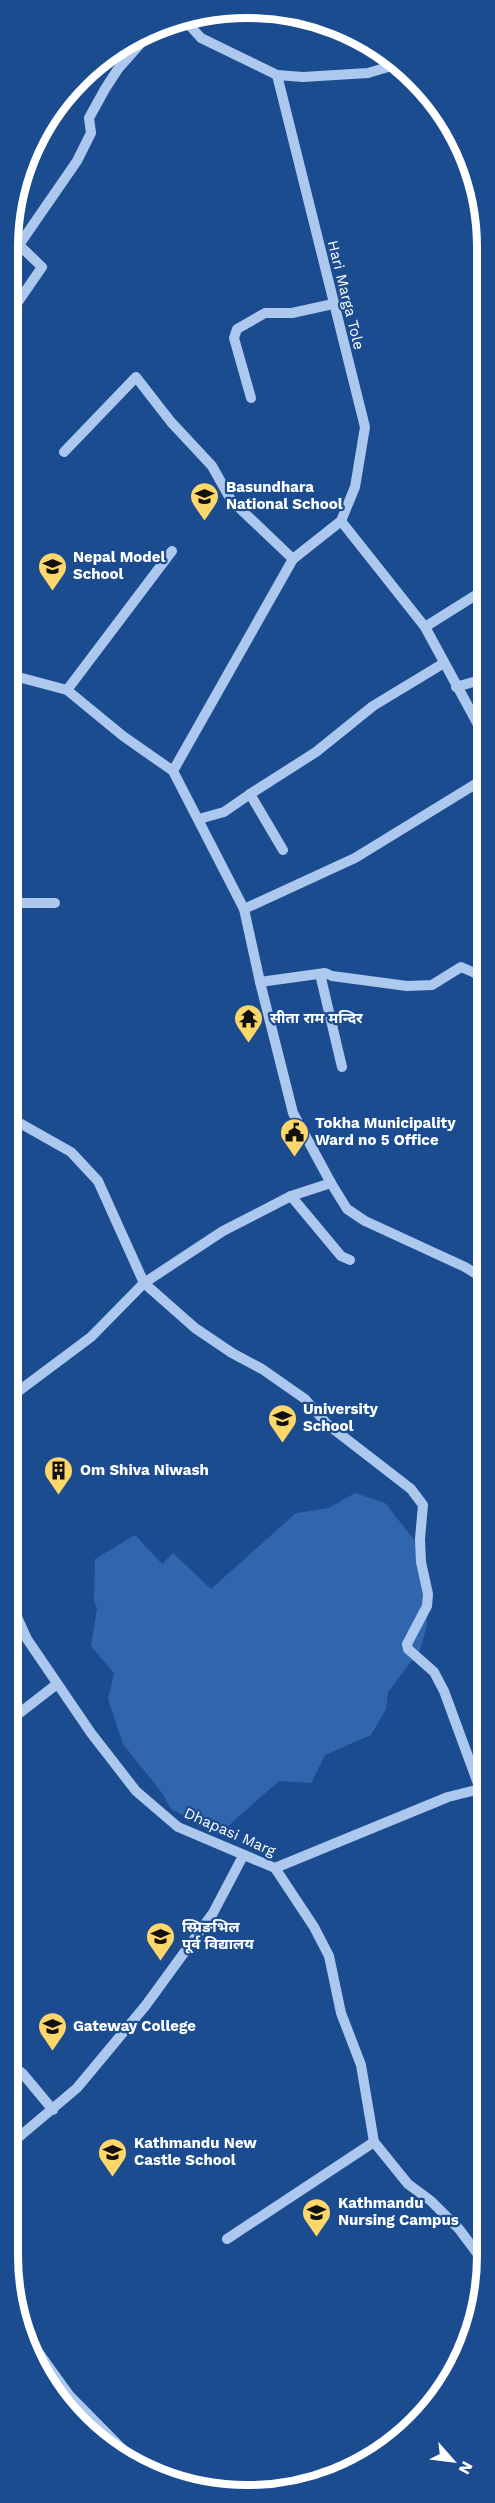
<svg xmlns="http://www.w3.org/2000/svg" width="495" height="2503" font-family="'Work Sans','Noto Sans Devanagari',sans-serif">
	<style>
		.green { fill: #2f66ae }
		.lines { fill: none; stroke-linecap: round; stroke-linejoin: round }
		.minor { stroke: #acc8ee; stroke-width: 10 }
		.labels { text-anchor: middle; stroke-width: 4.5; stroke-linejoin: round; paint-order: stroke }
		.street-label { font-size: 15px; fill: #fff; stroke: #1c4c90 }
		.poi-label { font-size: 15px; font-weight: bold; fill: #fff; stroke: #1c4c90; text-anchor: start }
		.rim { fill: none; stroke: #fff; stroke-width: 8 }
	</style>
	<rect width="100%" height="100%" fill="#1c4c90"/>
	<!-- green -->
	<polygon class="green" points="355,1493 385,1503 423,1551 427,1625 420,1650 388,1692 386,1709 371,1735 325,1755 311,1783 279,1781 219,1834 171,1809 162,1793 123,1744 108,1699 114,1673 91,1646 97,1608 94,1602 95,1559 135,1535 162,1564 173,1553 211,1589 296,1513 329,1508"/>
	<g class="lines">
		<!-- minor -->
		<g class="minor">
			<polyline points="182,17 201,38 277,75 303,77 368,73 398,64"/>
			<polyline points="9,315 42,267 19,245 77,161 91,133 89,118 105,89 118,69 149,34"/>
			<polyline points="251,398 234,338 237,329 265,313 292,313 333,304"/>
			<polyline points="64,452 136,377 171,422 212,466 231,500 293,559 341,521 355,487 365,427 277,75"/>
			<polyline points="341,521 425,627 487,741"/>
			<polyline points="425,627 487,588"/>
			<polyline points="9,679 22,678 67,690 123,736 173,771 244,909 260,982 293,1113 331,1183 347,1209 365,1221 465,1267 486,1280"/>
			<polyline points="456,687 487,678"/>
			<polyline points="67,690 172,551"/>
			<polyline points="173,771 293,559"/>
			<polyline points="199,819 224,812 250,794"/>
			<polyline points="283,850 250,794 316,752 373,706 444,663"/>
			<polyline points="9,903 55,903"/>
			<polyline points="244,909 355,858 487,777"/>
			<polyline points="320,974 342,1067"/>
			<polyline points="260,982 325,973 332,976 407,986 432,985 461,967 475,973 486,984"/>
			<polyline points="9,1117 71,1152 98,1181 144,1283 195,1328 232,1353 262,1369 305,1399 327,1424 411,1489 423,1505 420,1539 421,1562 428,1594 427,1606 407,1644 408,1649 434,1672 444,1691 480,1789"/>
			<polyline points="291,1196 341,1256 350,1260"/>
			<polyline points="486,1218 486,1217"/>
			<polyline points="8,1399 91,1337 144,1283 223,1231 291,1196 331,1183"/>
			<polyline points="8,1597 27,1639 91,1733 136,1791 178,1827 275,1868 314,1927 329,1956 341,2013 361,2065 374,2142 408,2184 431,2201 459,2229 486,2265"/>
			<polyline points="8,1722 57,1684"/>
			<polyline points="275,1868 448,1797 480,1789 486,1803"/>
			<polyline points="8,2062 23,2074 53,2110"/>
			<polyline points="8,2144 13,2142 77,2088 146,2005 213,1913 243,1856"/>
			<polyline points="227,2239 374,2142"/>
			<polyline points="23,2331 69,2395 139,2466"/>
		</g>
	</g>
	<!-- icons -->
	<defs>
		<symbol id="school-pin" viewBox="-11 -11 22 30"><path d="M0 17L-7.5 6A9.5 9.5 0 1 1 7.5 6Z" fill="#fed76a" stroke="#1c4c90"/><path d="M0-5L7-2L0 1L-7-2ZM-4 1L0 2.5L4 1V4Q0 6-4 4Z" fill="#111"/></symbol>
		<symbol id="temple-pin" viewBox="-11 -11 22 30"><path d="M0 17L-7.5 6A9.5 9.5 0 1 1 7.5 6Z" fill="#fed76a" stroke="#1c4c90"/><path d="M0-6L5-2H3V0L6.5 2.5H4V6H1.5V3h-3V6H-4V2.5H-6.5L-3 0V-2H-5Z" fill="#111"/></symbol>
		<symbol id="civic-pin" viewBox="-11 -11 22 30"><path d="M0 17L-7.5 6A9.5 9.5 0 1 1 7.5 6Z" fill="#fed76a" stroke="#1c4c90"/><path d="M-.6-6.5H3V-4.5H.6V-3L4-1V1h2V6H-6V1h2V-1L-.6-3ZM-1.2 2.5V6h2.4V2.5Z" fill="#111"/></symbol>
		<symbol id="building-pin" viewBox="-11 -11 22 30"><path d="M0 17L-7.5 6A9.5 9.5 0 1 1 7.5 6Z" fill="#fed76a" stroke="#1c4c90"/><path d="M-4-6H4V6H1V3H-1V6H-4ZM-2.5-4.3h1.7v1.8h-1.7ZM.8-4.3h1.7v1.8H.8ZM-2.5-1h1.7V.8h-1.7ZM.8-1h1.7V.8H.8Z" fill="#111"/></symbol>
		<symbol id="university-pin" viewBox="-11 -11 22 30"><path d="M0 17L-7.5 6A9.5 9.5 0 1 1 7.5 6Z" fill="#fed76a" stroke="#1c4c90"/><path d="M0-5L7-2L0 1L-7-2ZM-4 1L0 2.5L4 1V4Q0 6-4 4Z" fill="#111"/></symbol>
	</defs>
	<g fill-rule="evenodd">
		<use href="#school-pin" x="188" y="480" width="33" height="45"/>
		<use href="#school-pin" x="36" y="550" width="33" height="45"/>
		<use href="#temple-pin" x="232" y="1002" width="33" height="45"/>
		<use href="#civic-pin" x="278" y="1116" width="33" height="45"/>
		<use href="#school-pin" x="266" y="1402" width="33" height="45"/>
		<use href="#building-pin" x="42" y="1454" width="33" height="45"/>
		<use href="#school-pin" x="144" y="1920" width="33" height="45"/>
		<use href="#university-pin" x="36" y="2010" width="33" height="45"/>
		<use href="#school-pin" x="96" y="2136" width="33" height="45"/>
		<use href="#university-pin" x="300" y="2196" width="33" height="45"/>
	</g>
	<g class="labels">
		<!-- street labels -->
		<g class="street-label">
			<text transform="translate(346 295) rotate(76)" y="5">Hari Marga Tole</text>
			<text transform="translate(230 1832) rotate(24)" y="5">Dhapasi Marg</text>
		</g>
		<!-- poi labels -->
		<g class="poi-label">
			<text x="226" y="492">Basundhara<tspan x="226" dy="17">National School</tspan></text>
			<text x="73" y="562">Nepal Model<tspan x="73" dy="17">School</tspan></text>
			<text x="270" y="1023">सीता राम मन्दिर</text>
			<text x="315" y="1128">Tokha Municipality<tspan x="315" dy="17">Ward no 5 Office</tspan></text>
			<text x="303" y="1414">University<tspan x="303" dy="17">School</tspan></text>
			<text x="80" y="1475">Om Shiva Niwash</text>
			<text x="182" y="1932">स्प्रिङभिल<tspan x="182" dy="17">पूर्व विद्यालय</tspan></text>
			<text x="73" y="2031">Gateway College</text>
			<text x="134" y="2148">Kathmandu New<tspan x="134" dy="17">Castle School</tspan></text>
			<text x="338" y="2208">Kathmandu<tspan x="338" dy="17">Nursing Campus</tspan></text>
		</g>
	</g>
	<!-- crop -->
	<path d="M0 0H495V2503H0ZM247 18H248A229 229 0 0 1 477 247V2256A229 229 0 0 1 248 2485H247A229 229 0 0 1 18 2256V247A229 229 0 0 1 247 18Z" fill="#1c4c90" fill-rule="evenodd"/>
	<path class="rim" d="M247 18H248A229 229 0 0 1 477 247V2256A229 229 0 0 1 248 2485H247A229 229 0 0 1 18 2256V247A229 229 0 0 1 247 18Z"/>
	<!-- north arrow -->
	<g transform="translate(453 2461) rotate(118)" stroke="#1c4c90" stroke-width="4.5" paint-order="stroke">
	<path d="M0-4.5L10 22L0 15L-10 22Z" fill="#ffffff"/>
	<text y="-9" font-size="16" font-weight="bold" text-anchor="middle" fill="#ffffff">N</text>
	</g>
</svg>
